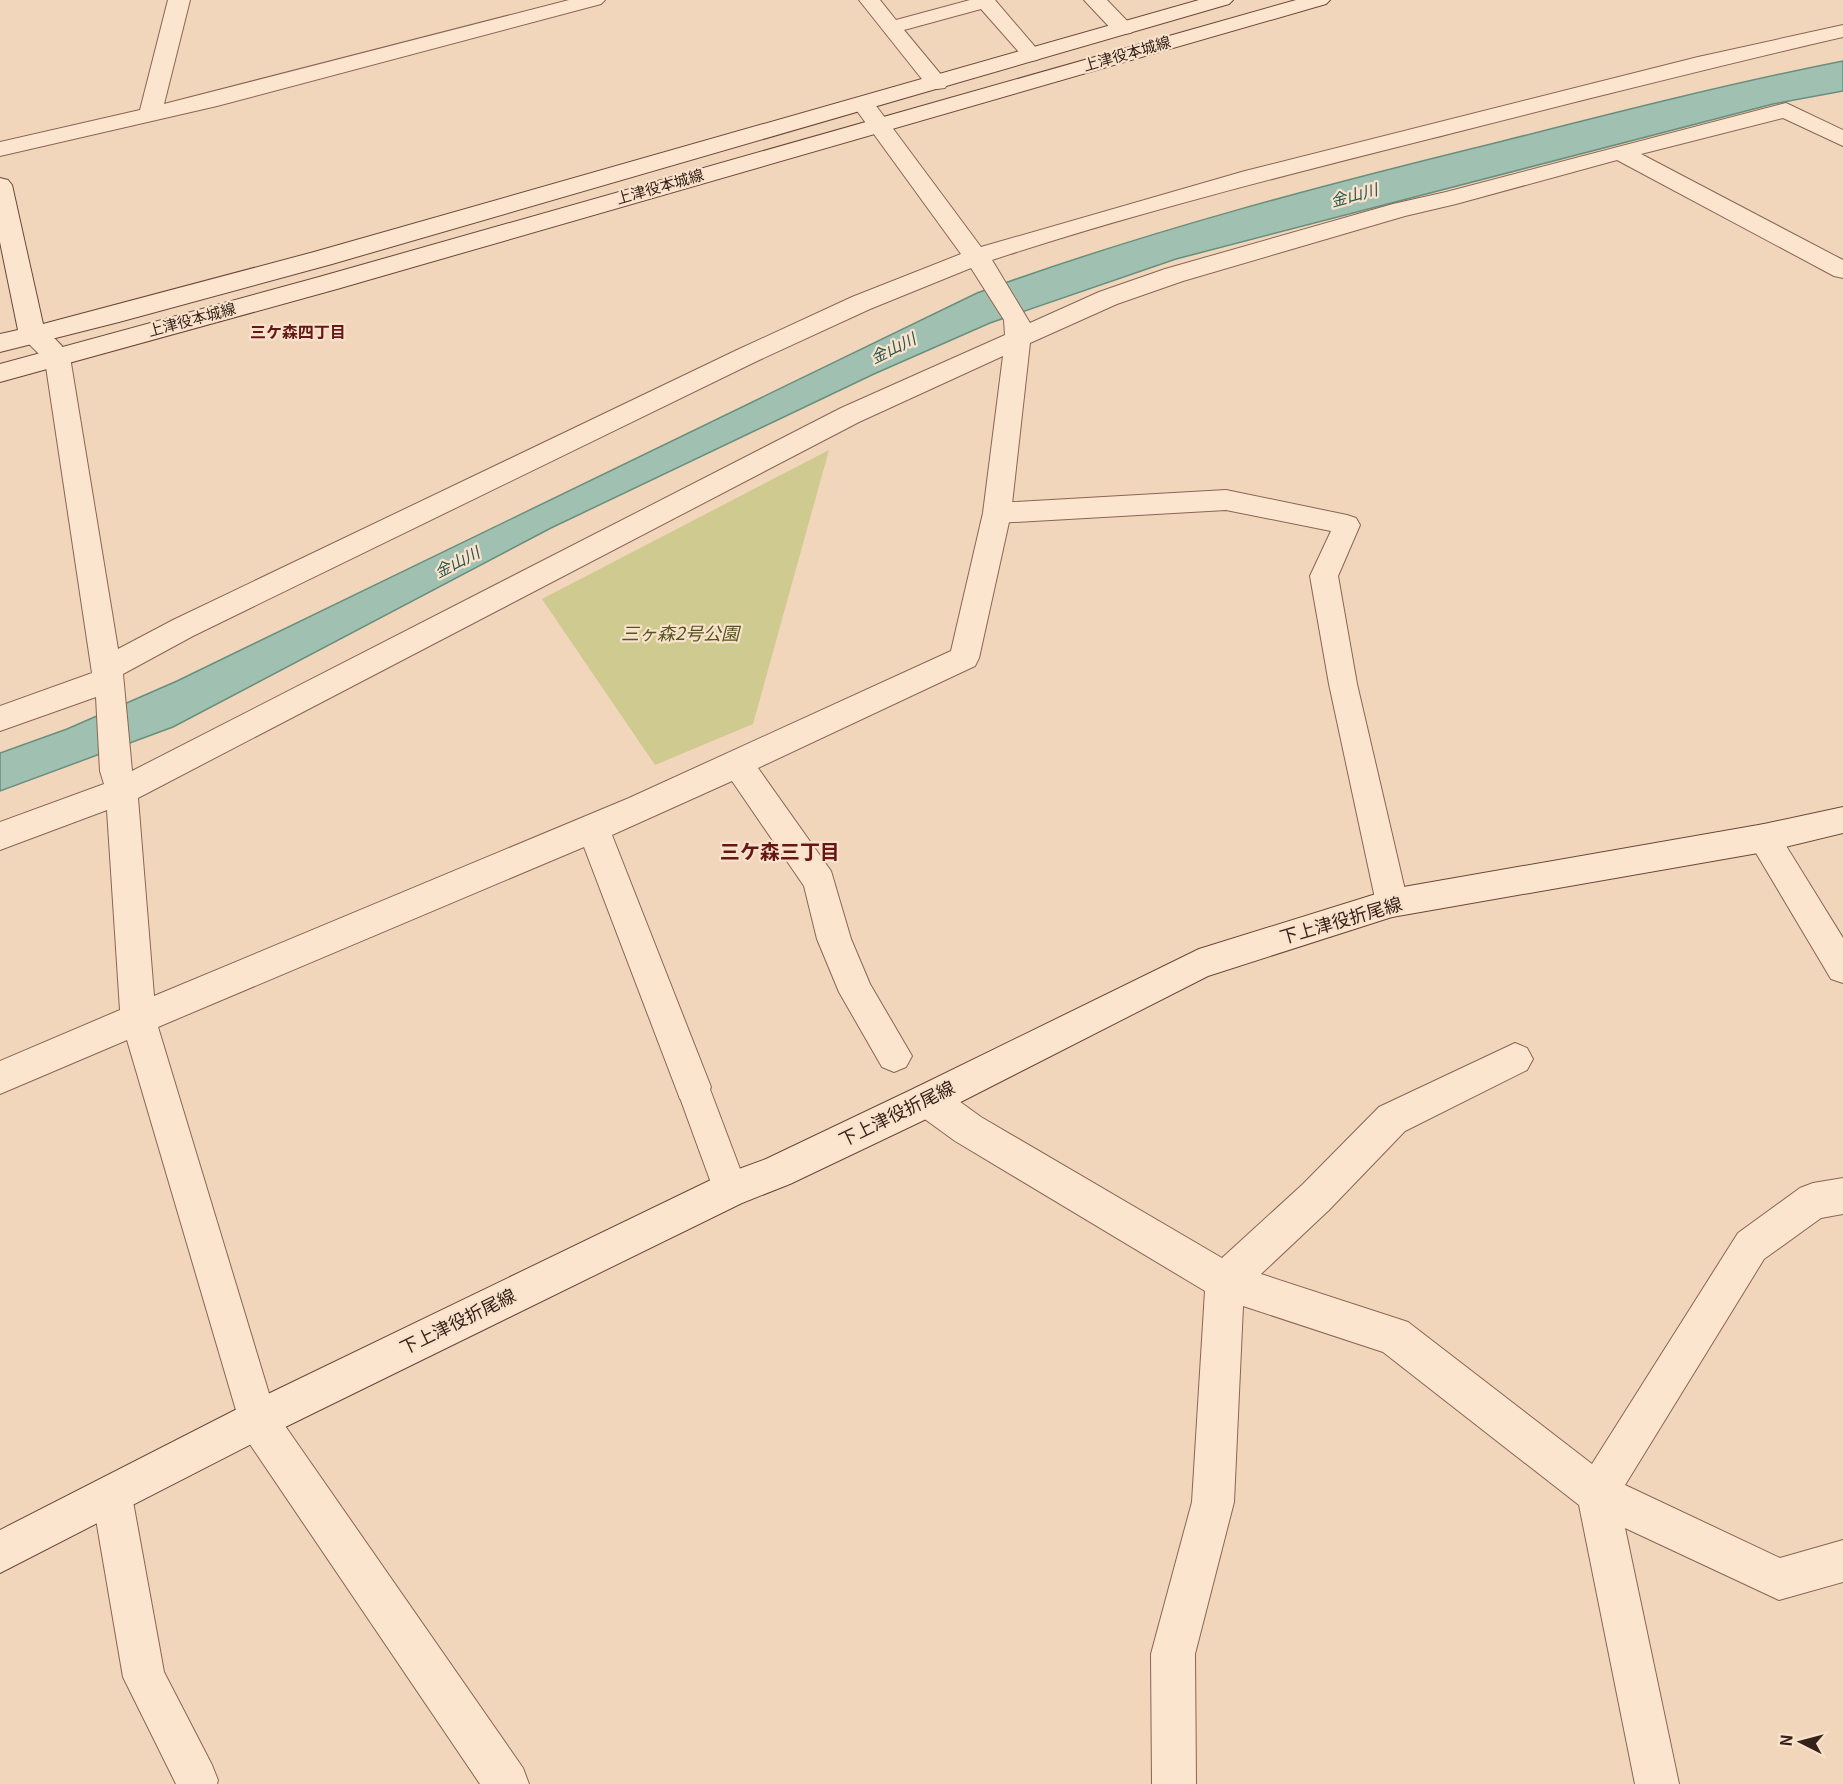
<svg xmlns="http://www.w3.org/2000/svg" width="1843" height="1784" font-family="Georgia,'Noto Sans JP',serif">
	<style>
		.green { fill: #cfca8f }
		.water { fill: #a0c1b1; stroke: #678f7d; stroke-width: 1.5 }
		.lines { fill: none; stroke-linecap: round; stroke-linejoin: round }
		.lane-casing { stroke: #896554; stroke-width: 2 }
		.street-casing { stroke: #896554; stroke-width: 2 }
		.secondary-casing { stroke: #6b4737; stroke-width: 2 }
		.lane { fill: #fce5cf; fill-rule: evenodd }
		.street { fill: #fce5cf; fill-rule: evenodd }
		.secondary { fill: #fce5cf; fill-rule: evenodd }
		.labels { text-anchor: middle; stroke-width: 4.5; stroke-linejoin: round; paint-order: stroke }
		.far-street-label { font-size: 15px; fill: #37221a; stroke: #f8e2cb }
		.far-water-label { font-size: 16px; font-style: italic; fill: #28584b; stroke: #f8e2cb }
		.far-neighbourhood-label { font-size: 16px; font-weight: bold; fill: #671616; stroke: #f8e2cb }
		.park-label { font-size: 18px; font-style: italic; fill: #53551f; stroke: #f8e2cb }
		.street-label { font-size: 18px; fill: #37221a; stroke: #f8e2cb }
		.neighbourhood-label { font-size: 20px; font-weight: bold; fill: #671616; stroke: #f8e2cb }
	</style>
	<rect width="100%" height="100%" fill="#f1d6bb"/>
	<!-- green -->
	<polygon class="green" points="829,450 753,724 655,765 542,599"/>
	<!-- water -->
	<path class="water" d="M1843,61v30l-70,13 -597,155 -186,64 -116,51 -323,154 -378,199 -173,64v-38l67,-24 110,-48 800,-388c170,-62 346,-108 522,-151 114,-29 228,-58 344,-81z"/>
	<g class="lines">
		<defs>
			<g id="lane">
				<polygon points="859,0 880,0 896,20 970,0 995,0 1042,55 1039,59 1032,61 1025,59 981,9 904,30 948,83 945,88 937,89 929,88"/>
				<polygon points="1226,490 1347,515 1356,518 1360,525 1338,576 1357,684 1408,903 1403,913 1392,917 1381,913 1376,903 1329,684 1310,576 1331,531 1226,510 997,523 988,520 984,513 988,506 997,503"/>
				<polygon points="693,1071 705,1076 748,1190 742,1202 730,1207 718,1202 676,1087 681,1076"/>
				<polygon points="112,1476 126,1482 132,1496 164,1672 212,1765 218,1780 217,1784 176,1784 123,1677 92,1496 98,1482"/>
			</g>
			<g id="street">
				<polygon points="168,0 190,0 164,104 569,0 605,0 601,4 217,106 0,156 0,142 140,110"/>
				<polygon points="1084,0 1107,0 1134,28 1131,33 1123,34 1115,33"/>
				<path d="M1843,25v12c-139,32 -276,67 -414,102 -147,37 -294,74 -437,121l38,63 69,-31 66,-23 228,-65 53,-12 340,-89 57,27v16l-60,-28 -142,36 202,106v18l-9,-2 -217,-116 -161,44 -51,12 -222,65 -66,23 -87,39 -19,170 -32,145 -4,8 -217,102 73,103 20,68 19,45 42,72 -6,11 -12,5 -12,-5 -43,-75 -22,-53 -13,-53 -72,-105 -120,54 99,252 -5,12 -13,4 -13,-4 -96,-252 -426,180 116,383 249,358 6,16h-49l-237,-350 -116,-394 -127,54v-33l120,-51 -13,-200 -107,40v-28l104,-38 -4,-13 -4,-74 -96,34v-25l92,-33 -47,-313 -26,-26 4,-6c19,-5 37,13 47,29l48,292 55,-29 564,-270 115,-53 109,-43 -109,-150 3,-5 8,-2 8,2 110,148 264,-76 453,-114zM971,268l33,52 1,15 -164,73 -709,363 -9,-97 70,-38 562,-274 115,-53zM1003,356l-20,157 -32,138 -322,147 -475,198 -16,-198 721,-376z"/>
				<polygon points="1764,824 1775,828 1843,938 1843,983 1831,979 1753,848 1748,838 1753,828"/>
				<polygon points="1515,1043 1527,1048 1533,1059 1527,1070 1405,1131 1329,1210 1261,1274 1408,1322 1592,1464 1738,1233 1800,1188 1813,1183 1843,1178 1843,1214 1821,1218 1764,1259 1625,1485 1780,1558 1843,1540 1843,1582 1779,1600 1625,1528 1679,1784 1635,1784 1579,1505 1383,1352 1243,1306 1234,1502 1195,1654 1196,1784 1152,1784 1151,1654 1192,1502 1205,1291 955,1141 915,1112 910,1100 915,1088 928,1083 941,1088 981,1117 1222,1258 1303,1184 1379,1107"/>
			</g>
			<g id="secondary">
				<polygon points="1199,0 1233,0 1229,4 332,264 119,322 0,352 0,334 18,330 0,242 0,178 8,180 12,185 43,324 314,252"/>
				<polygon points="1296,0 1330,0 1326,4 337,289 0,382 0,364 319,277"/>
				<polygon points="1843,807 1843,833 1764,852 1392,917 1208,976 941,1112 790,1184 742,1203 271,1434 0,1573 0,1530 243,1406 717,1177 766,1159 915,1088 1199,949 1392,889 1764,824"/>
			</g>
		</defs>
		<!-- lane casing -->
		<use href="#lane" class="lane-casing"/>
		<!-- street casing -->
		<use href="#street" class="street-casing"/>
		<!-- secondary casing -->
		<use href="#secondary" class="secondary-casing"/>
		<!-- lane -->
		<use href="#lane" class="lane"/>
		<!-- street -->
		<use href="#street" class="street"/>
		<!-- secondary -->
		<use href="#secondary" class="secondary"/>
	</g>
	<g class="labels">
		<!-- far-street labels -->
		<g class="far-street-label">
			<text transform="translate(1127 54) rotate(-16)" y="5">上津役本城線</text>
			<text transform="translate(660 187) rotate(-16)" y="5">上津役本城線</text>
			<text transform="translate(192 320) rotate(-15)" y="5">上津役本城線</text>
		</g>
		<!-- far-water labels -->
		<g class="far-water-label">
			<text transform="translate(1354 195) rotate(-15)" y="6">金山川</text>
			<text transform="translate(893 348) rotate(-26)" y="6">金山川</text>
			<text transform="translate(457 562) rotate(-27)" y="6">金山川</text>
		</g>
		<!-- far-neighbourhood labels -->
		<g class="far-neighbourhood-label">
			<text x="298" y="338">三ケ森四丁目</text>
		</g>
		<!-- park labels -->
		<g class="park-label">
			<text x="680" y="640">三ヶ森2号公園</text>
		</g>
		<!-- street labels -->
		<g class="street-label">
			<text transform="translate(1341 921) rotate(-16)" y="6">下上津役折尾線</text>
			<text transform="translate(897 1114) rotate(-26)" y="6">下上津役折尾線</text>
			<text transform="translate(458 1322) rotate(-26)" y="6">下上津役折尾線</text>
		</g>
		<!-- neighbourhood labels -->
		<g class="neighbourhood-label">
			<text x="780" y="859">三ケ森三丁目</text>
		</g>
	</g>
	<!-- north arrow -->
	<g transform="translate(1801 1742) rotate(276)" stroke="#f8e2cb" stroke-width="4.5" paint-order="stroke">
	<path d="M0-4.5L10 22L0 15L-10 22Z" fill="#37221a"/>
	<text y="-9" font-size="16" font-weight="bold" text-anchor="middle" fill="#37221a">N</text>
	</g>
</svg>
